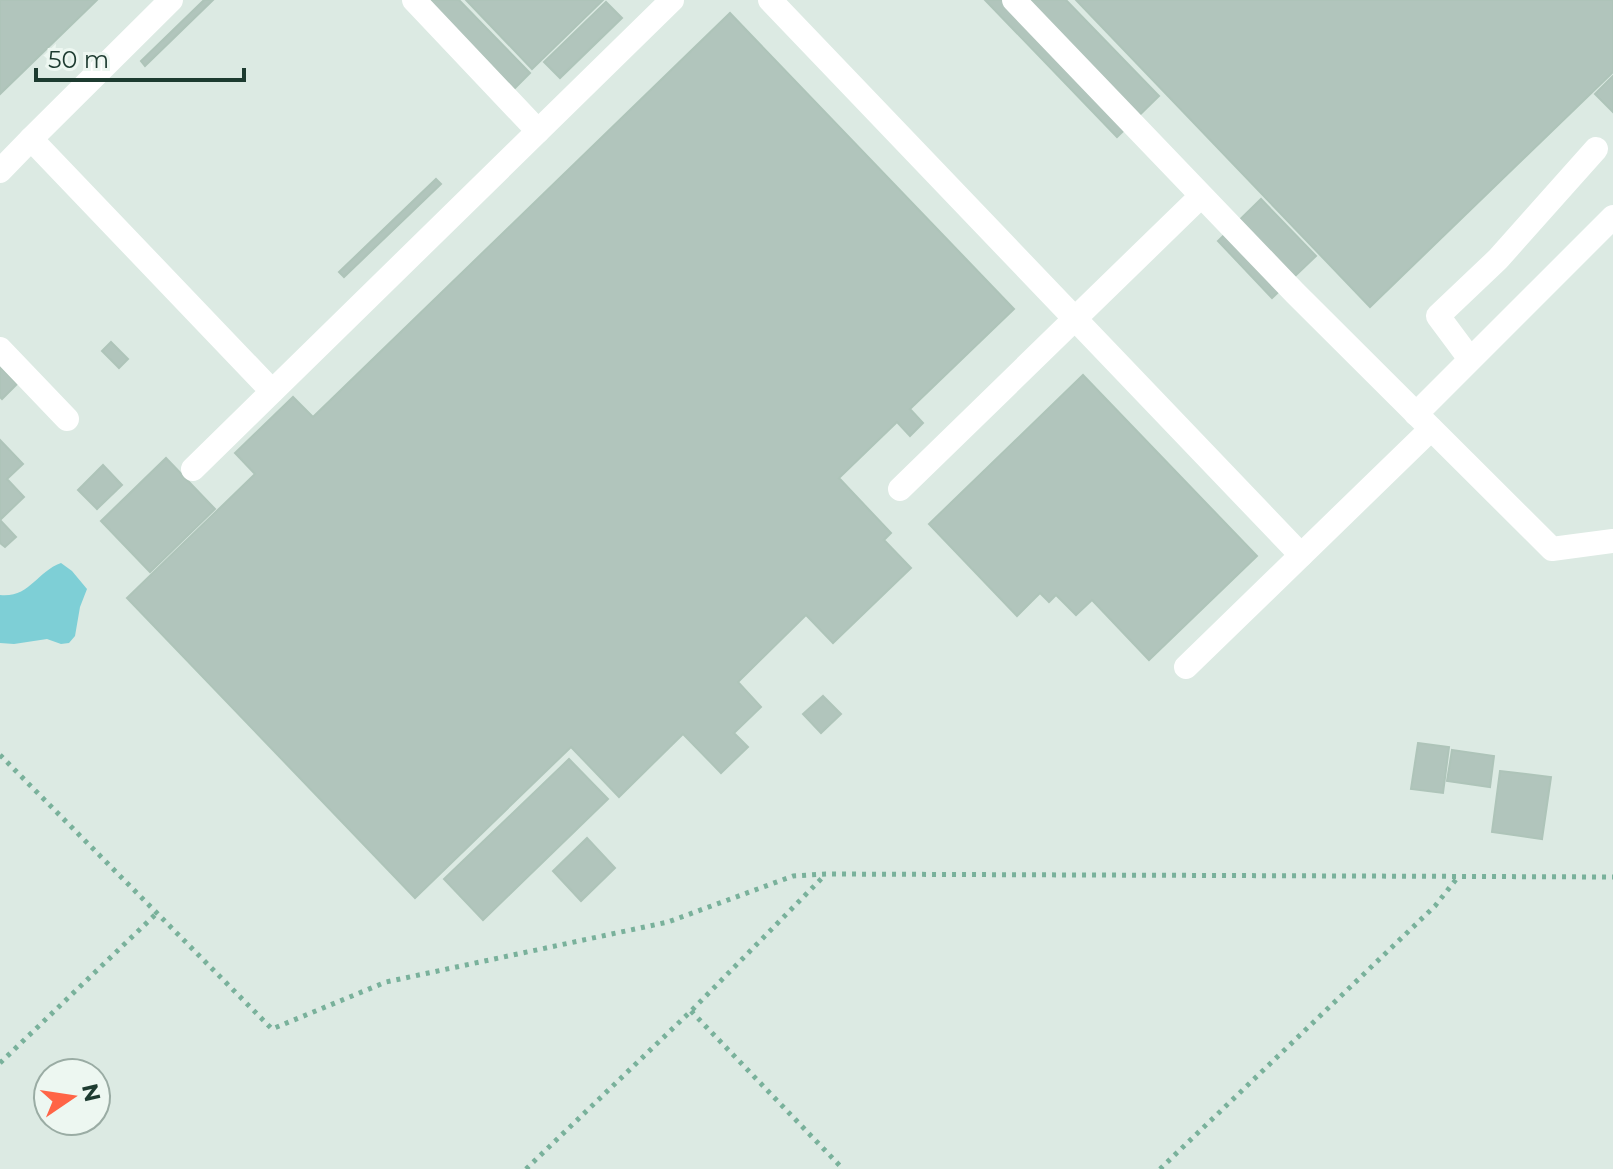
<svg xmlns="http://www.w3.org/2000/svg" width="1613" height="1169" font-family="Montserrat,sans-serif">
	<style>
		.water { fill: #7ecfd6 }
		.building { fill: #b1c5bc; stroke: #aec4b9; stroke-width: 2 }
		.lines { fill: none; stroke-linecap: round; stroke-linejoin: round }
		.path { stroke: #79b19b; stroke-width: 5; stroke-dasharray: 4 6; stroke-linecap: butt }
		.minor { stroke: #fff; stroke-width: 24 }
	</style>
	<rect width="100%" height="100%" fill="#dceae3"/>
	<!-- water -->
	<path class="water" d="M61,563l11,8 15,18 -7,18 -5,29 -6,7 -8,1 -14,-5 -33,5 -14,-1v-48c30,3 36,-23 61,-32z"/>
	<!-- building -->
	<g class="building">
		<polygon points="0,0 97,0 0,94"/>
		<polygon points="204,0 213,0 145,66 141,61"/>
		<polygon points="428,0 459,0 530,73 514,89"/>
		<polygon points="466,0 603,0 532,69"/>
		<polygon points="985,0 1066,0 1159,96 1117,137"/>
		<polygon points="1076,0 1613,0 1613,72 1370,307"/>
		<polygon points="606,2 622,18 560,78 544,62"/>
		<polygon points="730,13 1014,309 910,409 923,423 910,436 897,422 839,478 891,533 884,540 911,568 833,643 806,615 738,682 761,707 734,733 748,747 721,773 683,734 619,797 571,747 415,898 127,598 255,474 235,453 293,397 313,417"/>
		<polygon points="1613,76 1613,112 1595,94"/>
		<polygon points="436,179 441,184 344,277 339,272"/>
		<polygon points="1261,199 1316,256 1272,298 1218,241"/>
		<polygon points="111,342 128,359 119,368 102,351"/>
		<polygon points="0,367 17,384 2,399 0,397"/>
		<polygon points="1083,375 1257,556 1149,660 1092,600 1076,615 1056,595 1049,602 1040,593 1017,616 929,524"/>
		<polygon points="0,440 23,464 7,479 24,497 1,519 0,517"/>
		<polygon points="166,458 215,509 150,572 101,521"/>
		<polygon points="103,465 122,485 97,509 78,490"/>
		<polygon points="0,520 16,537 5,547 0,543"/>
		<polygon points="823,696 841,714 821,733 803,714"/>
		<polygon points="1418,743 1449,747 1443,793 1411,789"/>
		<polygon points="1452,750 1494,756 1490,787 1447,781"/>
		<polygon points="569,759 608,799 483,920 444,879"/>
		<polygon points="1500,771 1551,777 1542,839 1492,832"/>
		<polygon points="587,838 615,868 581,901 553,871"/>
	</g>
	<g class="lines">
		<!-- path -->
		<g class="path">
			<polyline points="0,755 272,1029 386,982 668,922 793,876 826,874 1613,877"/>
			<polyline points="691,1011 843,1169"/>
			<polyline points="0,1063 157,913"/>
			<polyline points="526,1169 691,1011 825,875"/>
			<polyline points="1160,1169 1435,906 1458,877"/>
		</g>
		<!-- minor -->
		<g class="minor">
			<polyline points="171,0 31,139 272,391"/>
			<polyline points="414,0 538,131"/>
			<polyline points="770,0 1301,555"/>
			<polyline points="1014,0 1295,293 1552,549 1613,541"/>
			<polyline points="0,171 31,139"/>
			<polyline points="0,349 67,419"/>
			<polyline points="1470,359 1438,316 1498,259 1596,149"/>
			<polyline points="1416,414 1613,217"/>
			<polyline points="193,469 672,0"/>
			<polyline points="900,489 1201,196"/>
			<polyline points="1186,667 1431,429"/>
		</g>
	</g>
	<!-- north arrow -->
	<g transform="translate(72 1097) rotate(77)"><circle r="38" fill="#edf7f1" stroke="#9aaca4" stroke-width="2"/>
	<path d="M0-6L14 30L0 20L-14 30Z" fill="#ff6446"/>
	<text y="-12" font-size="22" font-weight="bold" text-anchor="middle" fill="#1d3b30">N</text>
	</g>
	<!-- scale -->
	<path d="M36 68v12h208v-12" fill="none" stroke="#1d3b30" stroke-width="4"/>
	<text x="48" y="68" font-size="24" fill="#1d3b30" stroke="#edf7f1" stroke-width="6" paint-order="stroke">50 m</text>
</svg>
